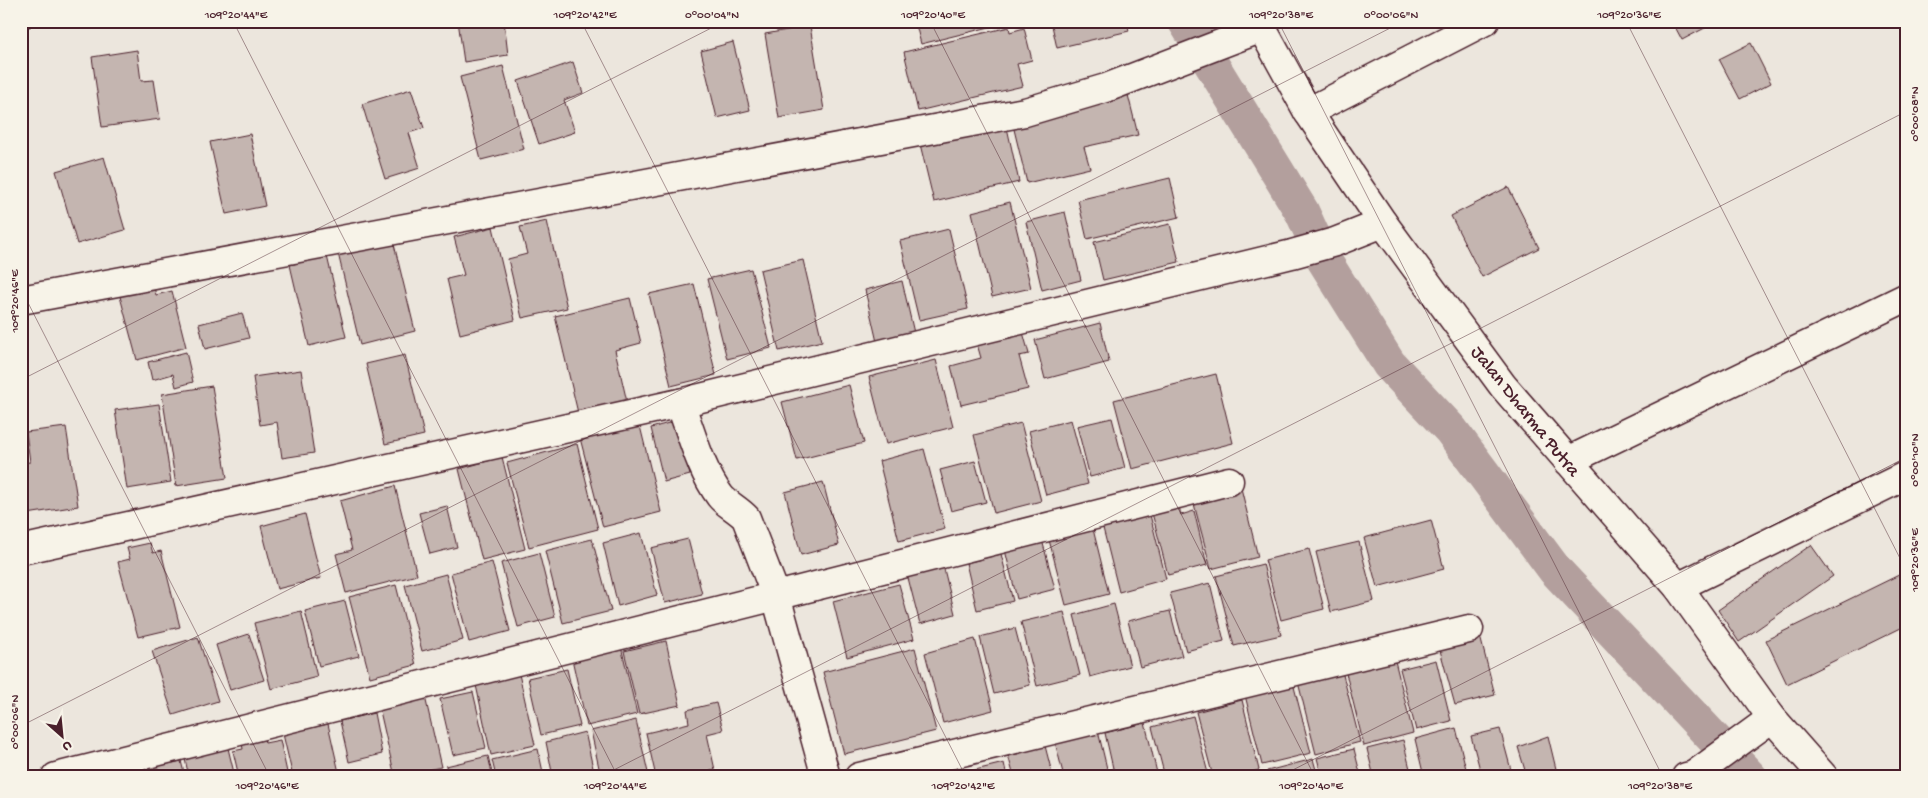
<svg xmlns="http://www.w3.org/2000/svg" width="1928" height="798" font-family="'Gochi Hand',sans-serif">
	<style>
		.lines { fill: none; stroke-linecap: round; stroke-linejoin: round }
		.canal { stroke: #b39f9d; stroke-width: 35 }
		.building { fill: #c4b5b0; stroke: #4a1f2b }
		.minor-casing { stroke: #4a1f2b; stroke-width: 31 }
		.minor { stroke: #f7f3e8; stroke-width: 28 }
		.ticks { fill: none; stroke: #4a1f2b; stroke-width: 1; stroke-opacity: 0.45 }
		.labels { text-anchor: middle; stroke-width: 5; stroke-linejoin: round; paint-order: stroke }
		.street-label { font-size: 19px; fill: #4a1f2b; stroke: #f7f3e8 }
		.neatline { fill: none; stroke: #4a1f2b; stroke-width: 2 }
		.ticks-label { font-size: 12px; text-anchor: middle; fill: #4a1f2b }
	</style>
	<rect width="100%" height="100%" fill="#ece6dd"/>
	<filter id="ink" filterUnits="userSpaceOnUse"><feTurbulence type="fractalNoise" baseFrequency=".02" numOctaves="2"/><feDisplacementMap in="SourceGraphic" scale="10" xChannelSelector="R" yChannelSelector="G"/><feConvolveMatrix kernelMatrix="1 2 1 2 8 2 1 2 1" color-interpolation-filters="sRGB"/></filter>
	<g filter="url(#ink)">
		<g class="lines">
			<!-- canal -->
			<polyline class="canal" points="1185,21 1302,212 1324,260 1389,364 1451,430 1555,570 1750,777"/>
		</g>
		<!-- building -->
		<g class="building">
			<polygon points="458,21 504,21 508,55 464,62"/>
			<polygon points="915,21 1014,21 921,44"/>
			<polygon points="1051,21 1127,21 1129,31 1057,48"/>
			<polygon points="1672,21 1718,21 1682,40"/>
			<polygon points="810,26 824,110 779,118 765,34"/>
			<polygon points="1009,27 1010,32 1024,28 1032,60 1017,64 1023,86 918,111 904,52"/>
			<polygon points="733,42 750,110 717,118 701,51"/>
			<polygon points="1751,43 1771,83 1740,99 1719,59"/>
			<polygon points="137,50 141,81 154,80 160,119 102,127 92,57"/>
			<polygon points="573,62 583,93 564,100 575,132 539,144 518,81"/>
			<polygon points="503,66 524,149 481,160 460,77"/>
			<polygon points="411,89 424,128 409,133 420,168 385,179 362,104"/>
			<polygon points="1128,95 1138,135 1084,147 1090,168 1027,183 1012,121"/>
			<polygon points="1006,123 1019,182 934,202 920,144"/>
			<polygon points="250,134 265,206 226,214 210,142"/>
			<polygon points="104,157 125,230 77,244 56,171"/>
			<polygon points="1170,178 1179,217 1087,239 1078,200"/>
			<polygon points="1508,187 1539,248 1482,277 1451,216"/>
			<polygon points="1010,202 1031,288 992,297 972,212"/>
			<polygon points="1065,212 1081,280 1042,290 1026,222"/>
			<polygon points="547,221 567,308 522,318 508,259 527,254 520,227"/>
			<polygon points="1170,224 1179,262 1103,280 1094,242"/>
			<polygon points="493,227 515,320 460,334 447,279 464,275 454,237"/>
			<polygon points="949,229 968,309 919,320 900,241"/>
			<polygon points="392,236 415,331 360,345 337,249"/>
			<polygon points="327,256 346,337 309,346 290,265"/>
			<polygon points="803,260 822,341 779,351 760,270"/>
			<polygon points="751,269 771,348 727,359 707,279"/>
			<polygon points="152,280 156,295 172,291 186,347 137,360 118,289"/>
			<polygon points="902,281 914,333 877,342 865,290"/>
			<polygon points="694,284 716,375 671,386 649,294"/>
			<polygon points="630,298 641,343 615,350 627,402 578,413 555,316"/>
			<polygon points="242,313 249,338 205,349 199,324"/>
			<polygon points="1100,323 1109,362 1045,379 1035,340"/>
			<polygon points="1021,325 1029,354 1019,356 1028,389 961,405 951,366 981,358 975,337"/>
			<polygon points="186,352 193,382 176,387 173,374 152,380 148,362"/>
			<polygon points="405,355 424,435 385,444 366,364"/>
			<polygon points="936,360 953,427 886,444 869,377"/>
			<polygon points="301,370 314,453 282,458 277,422 260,425 253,377"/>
			<polygon points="1216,374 1233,443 1132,469 1114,400"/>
			<polygon points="849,385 864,443 797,460 782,402"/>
			<polygon points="212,386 227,478 176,486 162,394"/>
			<polygon points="159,404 171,482 127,489 115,410"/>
			<polygon points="1112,418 1125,468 1090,477 1077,426"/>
			<polygon points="1071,420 1088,484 1046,495 1029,431"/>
			<polygon points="676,421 690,475 664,482 651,428"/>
			<polygon points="639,422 661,512 603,527 580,438"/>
			<polygon points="1021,423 1041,501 994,513 974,435"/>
			<polygon points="66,427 78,506 21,515 21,463 30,462 26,432"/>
			<polygon points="577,444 598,529 529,547 507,463"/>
			<polygon points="924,449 945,529 899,541 879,461"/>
			<polygon points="502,457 525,549 482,560 459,469"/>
			<polygon points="975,461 986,502 951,511 940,470"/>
			<polygon points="823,482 839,545 801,555 785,492"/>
			<polygon points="395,486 417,575 346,593 336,554 352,550 340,501"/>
			<polygon points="1241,488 1258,557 1211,569 1193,500"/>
			<polygon points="1177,498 1181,515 1194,511 1207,565 1168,575 1150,505"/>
			<polygon points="1147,503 1166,579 1119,592 1100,516"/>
			<polygon points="447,506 457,547 430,554 419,513"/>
			<polygon points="305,514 321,578 277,589 261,526"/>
			<polygon points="1431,520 1444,569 1377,587 1364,538"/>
			<polygon points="1092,525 1109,594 1066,605 1048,536"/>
			<polygon points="641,533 657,595 618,606 603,543"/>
			<polygon points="1041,536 1055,589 1017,599 1004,546"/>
			<polygon points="592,539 611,611 563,623 545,551"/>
			<polygon points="688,539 702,594 665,603 651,548"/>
			<polygon points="1359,542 1374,601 1331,612 1316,552"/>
			<polygon points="150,543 153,553 161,551 180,627 138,637 118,562 130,559 127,548"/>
			<polygon points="1811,545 1833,576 1739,642 1718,610"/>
			<polygon points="1309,549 1324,609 1281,620 1265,560"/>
			<polygon points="539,553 555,617 518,627 501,563"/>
			<polygon points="1001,554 1013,601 977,610 966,563"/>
			<polygon points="492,562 510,631 469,642 451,573"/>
			<polygon points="1263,564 1281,635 1234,646 1216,576"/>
			<polygon points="943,565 955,614 920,624 907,574"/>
			<polygon points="1907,571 1907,625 1787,684 1766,640"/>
			<polygon points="446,574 463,640 422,651 405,585"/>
			<polygon points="1210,583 1224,641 1186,651 1170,593"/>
			<polygon points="899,584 914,639 847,657 833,601"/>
			<polygon points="396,585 416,665 370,677 349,597"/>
			<polygon points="345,601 359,656 319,666 305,611"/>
			<polygon points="1114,604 1130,666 1090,677 1074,615"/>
			<polygon points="301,611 317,677 271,689 254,623"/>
			<polygon points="1170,611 1182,656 1140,667 1128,621"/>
			<polygon points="1064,612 1080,675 1037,686 1021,622"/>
			<polygon points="1015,628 1030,685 994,694 980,637"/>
			<polygon points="1479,632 1495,695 1455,705 1438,643"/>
			<polygon points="249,634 264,680 230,690 216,645"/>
			<polygon points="198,637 218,701 173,715 152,651"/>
			<polygon points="619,638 637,714 587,726 570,650"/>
			<polygon points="975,639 993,710 943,723 925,653"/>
			<polygon points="666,641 680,705 639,714 624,651"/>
			<polygon points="915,648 936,731 844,754 823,672"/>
			<polygon points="1392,649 1413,733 1364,746 1343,661"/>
			<polygon points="1436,660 1451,721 1416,730 1400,669"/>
			<polygon points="567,669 580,726 541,735 528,678"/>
			<polygon points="1342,671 1360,742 1316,754 1298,682"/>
			<polygon points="519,674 535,745 491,755 476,685"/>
			<polygon points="1292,679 1311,753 1262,765 1244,691"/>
			<polygon points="424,692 441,767 395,777 378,702"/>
			<polygon points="473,692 486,748 453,755 440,699"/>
			<polygon points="1242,700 1259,770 1232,777 1213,777 1196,712"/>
			<polygon points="716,703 723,730 707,734 715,770 683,777 656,777 646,733 689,723 687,710"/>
			<polygon points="374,713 382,754 349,762 340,721"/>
			<polygon points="1193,716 1209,777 1165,777 1152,727"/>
			<polygon points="636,720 649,777 601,777 591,731"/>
			<polygon points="1145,723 1158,777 1115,777 1105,733"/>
			<polygon points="328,724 340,777 293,777 283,734"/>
			<polygon points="1456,728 1468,777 1424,777 1415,739"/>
			<polygon points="1500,729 1511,770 1482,777 1471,736"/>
			<polygon points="1098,731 1109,777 1064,777 1055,742"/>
			<polygon points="585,732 595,777 553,777 546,742"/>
			<polygon points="263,733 265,743 280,740 288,777 239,777 233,751 243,749 241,738"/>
			<polygon points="1548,736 1556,769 1527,777 1518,747"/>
			<polygon points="226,740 235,777 189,777 183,750"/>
			<polygon points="1403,740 1412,777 1374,777 1367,749"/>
			<polygon points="1044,742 1053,777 1014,777 1007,751"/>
			<polygon points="538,749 544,777 496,777 492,760"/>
			<polygon points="1354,749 1361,777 1322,777 1317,758"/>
			<polygon points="488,756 493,777 448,777 446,766"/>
			<polygon points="946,759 951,777 880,777"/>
			<polygon points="1313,759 1318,777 1268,777 1267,771"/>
			<polygon points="181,761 185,777 139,777 137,771"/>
			<polygon points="1004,763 1007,777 960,777 959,774"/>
		</g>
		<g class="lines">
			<defs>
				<g id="minor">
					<polyline points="1258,21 1308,112 1383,223 1503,386 1678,587 1772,718 1824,777"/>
					<polyline points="1308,112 1485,21"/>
					<polyline points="21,300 1025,112 1106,88 1262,28"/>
					<path d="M680,403c11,29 21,68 40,93 5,7 19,14 26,22l30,78 50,181"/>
					<polyline points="1568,461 1907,297"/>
					<polyline points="21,550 680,403 1292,254 1335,242 1383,223"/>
					<polyline points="1678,587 1907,475"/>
					<polyline points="56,777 776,596 1229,481"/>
					<polyline points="859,777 1469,629"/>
					<polyline points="1686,777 1694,775 1772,718"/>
				</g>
			</defs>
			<!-- minor casing -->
			<use href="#minor" class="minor-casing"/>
			<!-- minor -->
			<use href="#minor" class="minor"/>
		</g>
	</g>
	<!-- ticks -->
	<path class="ticks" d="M233,21l385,756M581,21l385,756M930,21l385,756M1278,21l385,756M1626,21l281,551M21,34l25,-13M21,289l249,488M21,380l704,-359M21,726l1383,-705M600,777l1307,-666M1279,777l628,-320"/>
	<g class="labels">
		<!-- street labels -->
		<g class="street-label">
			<text transform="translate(1527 410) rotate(51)" y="7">Jalan Dharma Putra</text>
		</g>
	</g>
	<!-- margin -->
	<rect width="1928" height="798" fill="none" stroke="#f7f3e8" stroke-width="55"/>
	<!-- north arrow -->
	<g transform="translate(62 736) rotate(153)" stroke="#f7f3e8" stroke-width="4" paint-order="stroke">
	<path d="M0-4L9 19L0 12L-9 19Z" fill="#4a1f2b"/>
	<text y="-8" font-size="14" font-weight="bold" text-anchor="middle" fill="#4a1f2b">U</text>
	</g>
	<rect x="28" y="28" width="1872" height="742" class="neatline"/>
	<g class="ticks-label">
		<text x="236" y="18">109°20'44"E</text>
		<text x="585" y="18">109°20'42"E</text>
		<text x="712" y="18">0°00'04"N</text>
		<text x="933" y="18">109°20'40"E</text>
		<text x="1281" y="18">109°20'38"E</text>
		<text x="1391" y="18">0°00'06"N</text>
		<text x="1629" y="18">109°20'36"E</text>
		<text transform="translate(1914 114) rotate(-90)" y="4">0°00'08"N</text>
		<text transform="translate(14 301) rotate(-90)" y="4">109°20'46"E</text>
		<text transform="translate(1914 460) rotate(-90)" y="4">0°00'10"N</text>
		<text transform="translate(1914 560) rotate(-90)" y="4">109°20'36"E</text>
		<text transform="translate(14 722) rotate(-90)" y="4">0°00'06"N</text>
		<text x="267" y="789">109°20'46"E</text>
		<text x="615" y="789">109°20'44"E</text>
		<text x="963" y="789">109°20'42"E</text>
		<text x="1311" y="789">109°20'40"E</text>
		<text x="1660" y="789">109°20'38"E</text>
	</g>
</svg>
